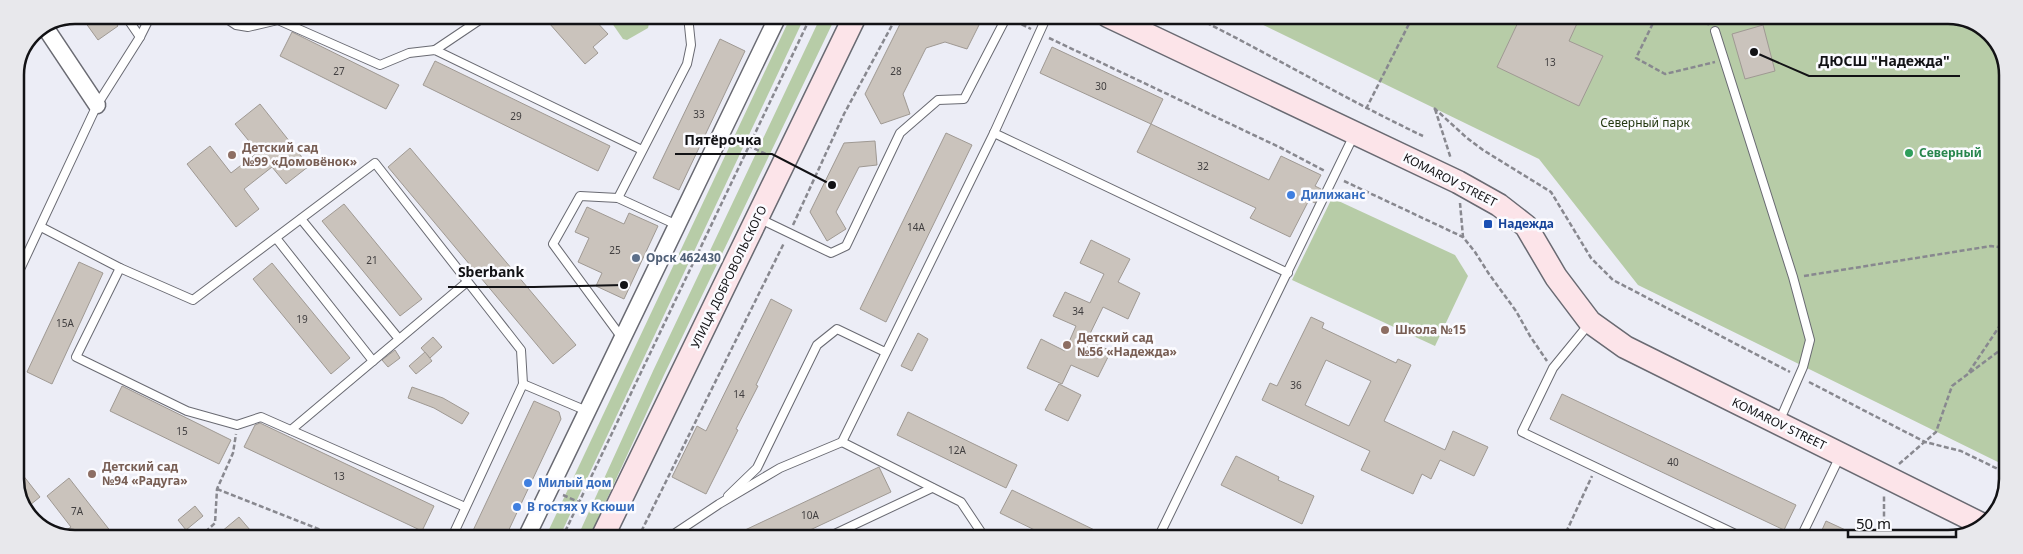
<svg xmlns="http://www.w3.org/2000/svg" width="2023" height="554" font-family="'Noto Sans',sans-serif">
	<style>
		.green { fill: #b7cca7 }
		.building { fill: #cac3bc; stroke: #9f9993; fill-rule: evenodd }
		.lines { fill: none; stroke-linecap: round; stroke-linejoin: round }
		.lane-casing { stroke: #696a72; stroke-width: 10 }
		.street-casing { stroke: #696a72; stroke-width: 19 }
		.secondary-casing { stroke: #696a72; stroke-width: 25 }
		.path { stroke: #88888f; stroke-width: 2.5; stroke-dasharray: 5 2.5; stroke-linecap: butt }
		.lane { stroke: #fff; stroke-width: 8 }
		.street { stroke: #fff; stroke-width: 16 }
		.secondary { stroke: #fce4e9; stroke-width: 22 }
		.leisure-dot { fill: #2e9e5b; stroke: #fbfbff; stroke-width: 2 }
		.education-dot { fill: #8d6e63; stroke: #fbfbff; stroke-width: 2 }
		.shop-dot { fill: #3f7fe0; stroke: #fbfbff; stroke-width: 2 }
		.transit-dot { fill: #1a4fb4; stroke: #fbfbff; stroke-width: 2 }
		.service-dot { fill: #5c6f8a; stroke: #fbfbff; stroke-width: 2 }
		.labels { text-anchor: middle; stroke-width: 5; stroke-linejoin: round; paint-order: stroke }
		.number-label { font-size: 10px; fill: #403e3f }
		.park-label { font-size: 12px; fill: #233810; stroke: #fbfbff }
		.education-label { font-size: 12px; font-weight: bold; fill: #785e54; stroke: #fbfbff; text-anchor: start }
		.leisure-label { font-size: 12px; font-weight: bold; fill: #27864d; stroke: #fbfbff; text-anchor: start }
		.street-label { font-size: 12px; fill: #121215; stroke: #fbfbff }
		.shop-label { font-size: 12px; font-weight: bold; fill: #366cbe; stroke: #fbfbff; text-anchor: start }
		.transit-label { font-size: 12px; font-weight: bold; fill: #164399; stroke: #fbfbff; text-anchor: start }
		.service-label { font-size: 12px; font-weight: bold; fill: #4e5e75; stroke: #fbfbff; text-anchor: start }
		.rim { fill: none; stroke: #121215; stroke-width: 2.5 }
		.leader { fill: none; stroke: #121215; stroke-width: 2 }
		.callout-dot { fill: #121215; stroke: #fbfbff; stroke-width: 2 }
		.callout-label { font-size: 14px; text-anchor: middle; font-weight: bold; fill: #121215; stroke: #fbfbff; stroke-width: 5; stroke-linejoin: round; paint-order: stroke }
	</style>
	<rect width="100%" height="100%" fill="#ecedf6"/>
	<!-- green -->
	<g class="green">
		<polygon points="607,16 647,16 650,19 648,28 627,40 623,39"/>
		<polygon points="791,16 805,16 559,538 545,538"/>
		<polygon points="821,16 836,16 664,375 589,538 577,538 653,371"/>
		<polygon points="1245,16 1964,17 1993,35 2008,70 2006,466 1638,285 1539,159"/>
		<polygon points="1332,198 1455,255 1468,276 1435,346 1292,280"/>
		<polygon points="1228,531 1253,538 1194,538 1213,532"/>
	</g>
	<!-- building -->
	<g class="building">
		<polygon points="80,15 110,15 118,26 98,40"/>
		<polygon points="542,15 591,16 608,34 593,47 598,53 585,64"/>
		<polygon points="909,16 976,16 982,19 967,49 945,42 926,48 903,94 910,114 881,124 865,94 903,18"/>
		<polygon points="1521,16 1580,17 1569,41 1603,56 1579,106 1497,67"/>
		<polygon points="1763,25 1775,71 1745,79 1732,34"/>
		<polygon points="292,32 399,85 386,109 280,56"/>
		<polygon points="720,39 745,51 679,190 653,178"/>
		<polygon points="1052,47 1163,99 1151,124 1040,73"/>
		<polygon points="435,61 610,146 598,171 423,85"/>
		<polygon points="260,104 309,166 286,184 272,167 244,189 259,209 236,227 187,164 210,146 231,173 258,152 235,124"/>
		<polygon points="1151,124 1269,180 1281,156 1321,175 1315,186 1321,189 1315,203 1309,200 1290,237 1250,218 1256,208 1137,152"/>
		<polygon points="946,133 972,145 886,322 860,309"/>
		<polygon points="875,141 877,165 859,167 836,212 846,229 827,241 810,212 844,143"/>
		<polygon points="410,148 576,345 553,364 388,167"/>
		<polygon points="344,204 422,299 400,316 322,221"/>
		<polygon points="587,207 624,224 629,213 658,226 624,299 596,286 602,273 578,262 589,238 575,232"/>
		<polygon points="1091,240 1130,259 1118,282 1140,293 1128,319 1103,307 1087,340 1111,351 1098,377 1071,365 1062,384 1027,368 1041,339 1065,351 1076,326 1053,316 1065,292 1090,303 1104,274 1080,263"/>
		<polygon points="79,262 103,273 52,384 27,372"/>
		<polygon points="272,263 350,358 331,374 253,279"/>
		<polygon points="771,299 792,310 756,385 758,386 736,429 738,430 706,494 672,477 697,426 706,431"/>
		<path d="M1311,317l13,6 -2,5 74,35 2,-4 13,6 -27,56 61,29 8,-19 35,16 -14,29 -34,-16 -9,19 -9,-5 -9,20 -52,-24 9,-19 -108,-51 8,-17 7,3zM1326,360l45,21 -22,45 -44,-21z"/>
		<polygon points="918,333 928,339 912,371 901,366"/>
		<polygon points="433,337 442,347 430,358 421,348"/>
		<polygon points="395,350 400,358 388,367 382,360"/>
		<polygon points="425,352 432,361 416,374 409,366"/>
		<polygon points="1059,384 1081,395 1068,421 1045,410"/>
		<polygon points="122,386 231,440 219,464 110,411"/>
		<polygon points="412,387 443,398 469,413 462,424 434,408 408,398"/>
		<polygon points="1562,394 1796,505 1784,530 1550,419"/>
		<polygon points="534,401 559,412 561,419 505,538 470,537"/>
		<polygon points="908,412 1017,465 1006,488 897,435"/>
		<polygon points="260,423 434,506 422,531 244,447 255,425"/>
		<polygon points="1236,456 1279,477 1278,480 1314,496 1302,524 1221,485"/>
		<polygon points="15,465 40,497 25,509 15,484"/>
		<polygon points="879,467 891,492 793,538 728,538"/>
		<polygon points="69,478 115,537 58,536 71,527 47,496"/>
		<polygon points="1012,490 1111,538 1051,538 1000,513"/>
		<polygon points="195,506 203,516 186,530 178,520"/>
		<polygon points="239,517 256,537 215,537"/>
		<polygon points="1826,521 1865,539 1818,539"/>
	</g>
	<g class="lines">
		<defs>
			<g id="lane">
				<polyline points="125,15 140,37"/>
				<polyline points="221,15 236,25 248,27 278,20 380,65 409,53 435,50 642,150"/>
				<polyline points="1715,31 1793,277 1810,340 1803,367 1779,422"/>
				<polyline points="435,50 487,15"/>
				<polyline points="994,133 1288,273"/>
				<polyline points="618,198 687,64 691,45 688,16"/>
				<polyline points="758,218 831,253 846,246 900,133 938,100 964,99 1007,16"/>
				<polyline points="301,219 399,339"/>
				<polyline points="41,227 120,268 193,300 375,163 521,350 523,384 452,537"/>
				<polyline points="276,238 373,361"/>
				<polyline points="120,268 76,357 187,411 237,425 261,417 465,507"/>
				<polyline points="15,280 97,105 140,37 151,15"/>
				<polyline points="1589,324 1553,368 1522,432 1746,539"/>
				<polyline points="622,338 553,244 580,196 618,198 677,225"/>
				<polyline points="523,384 587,411"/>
				<polyline points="291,430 467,282"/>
				<polyline points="842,442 961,502 985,538"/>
				<polyline points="728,496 757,468 817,345 837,329 885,352"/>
				<polyline points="668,538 719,504 780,468 842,442 994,133 1047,16"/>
				<polyline points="826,538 932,488"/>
				<polyline points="1158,538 1354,135"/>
				<polyline points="1800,539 1840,456"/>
			</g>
			<g id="street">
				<polyline points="45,27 97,105"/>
				<polyline points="526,538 778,16"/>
			</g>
			<g id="secondary">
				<polyline points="1108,16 1458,182 1499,205 1526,226 1556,277 1590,322 1625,347 1985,526"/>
				<polyline points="602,538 855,16"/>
			</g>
		</defs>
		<!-- lane casing -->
		<use href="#lane" class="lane-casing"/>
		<!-- street casing -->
		<use href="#street" class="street-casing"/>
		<!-- secondary casing -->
		<use href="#secondary" class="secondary-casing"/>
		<!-- path -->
		<g class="path">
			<path d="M1193,16c77,38 152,83 230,120"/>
			<polyline points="1656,17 1636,58 1665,74 1715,62"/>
			<polyline points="1702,17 1709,25"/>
			<polyline points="1015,21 1031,29"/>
			<polyline points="1049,38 1279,147 1325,171"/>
			<polyline points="1434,108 1467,138 1483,150 1551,192 1591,258 1613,280 1790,372"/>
			<polyline points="1366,109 1413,16"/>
			<polyline points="1435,109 1451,159"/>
			<polyline points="734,139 768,155"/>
			<polyline points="1344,181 1463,237 1475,252 1489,274 1516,311 1530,336 1547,361"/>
			<polyline points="1460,203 1463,237"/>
			<polyline points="793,225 844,114 897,16"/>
			<polyline points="1804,276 1991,246 2007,248"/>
			<polyline points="1969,372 2007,315"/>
			<polyline points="1809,382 1925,442 1961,451 2006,473"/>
			<polyline points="1899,464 1936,432 1952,386 2007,345"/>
			<polyline points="217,489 326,532 346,537"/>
			<polyline points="563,495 597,510"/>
			<polyline points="200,537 215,523 217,489 233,453 236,434"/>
			<polyline points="562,538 811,16"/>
			<polyline points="638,538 784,243"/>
			<polyline points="1563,539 1592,476"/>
			<polyline points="1884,539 1884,495"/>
		</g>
		<!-- lane -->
		<use href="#lane" class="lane"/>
		<!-- street -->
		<use href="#street" class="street"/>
		<!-- secondary -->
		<use href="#secondary" class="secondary"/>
	</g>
	<!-- markers -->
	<circle class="leisure-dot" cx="1909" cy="153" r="5"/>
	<g class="education-dot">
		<circle cx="232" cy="155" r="5"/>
		<circle cx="1385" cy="330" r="5"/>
		<circle cx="1067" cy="345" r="5"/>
		<circle cx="92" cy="474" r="5"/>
	</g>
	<g class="shop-dot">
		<circle cx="1291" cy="195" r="5"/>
		<circle cx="528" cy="483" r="5"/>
		<circle cx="517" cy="507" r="5"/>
	</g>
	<rect class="transit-dot" x="1483" y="219" width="10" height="10" rx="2.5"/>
	<circle class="service-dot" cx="636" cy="258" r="5"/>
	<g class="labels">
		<!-- number labels -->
		<g class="number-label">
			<text x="1550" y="66">13</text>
			<text x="339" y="75">27</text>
			<text x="896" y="75">28</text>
			<text x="1101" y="90">30</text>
			<text x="699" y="118">33</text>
			<text x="516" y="120">29</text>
			<text x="1203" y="170">32</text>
			<text x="916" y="231">14А</text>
			<text x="615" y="254">25</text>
			<text x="372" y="264">21</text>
			<text x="1078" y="315">34</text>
			<text x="302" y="323">19</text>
			<text x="65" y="327">15А</text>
			<text x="1296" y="389">36</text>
			<text x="739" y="398">14</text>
			<text x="182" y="435">15</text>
			<text x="957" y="454">12А</text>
			<text x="1673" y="466">40</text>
			<text x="339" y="480">13</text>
			<text x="77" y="515">7А</text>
			<text x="810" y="519">10А</text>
		</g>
		<!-- park labels -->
		<g class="park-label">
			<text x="1645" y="127">Северный парк</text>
		</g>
		<!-- education labels -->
		<g class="education-label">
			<text x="242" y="152">Детский сад<tspan x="242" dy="14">№99 «Домовёнок»</tspan></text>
			<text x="1395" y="334">Школа №15</text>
			<text x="1077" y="342">Детский сад<tspan x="1077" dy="14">№56 «Надежда»</tspan></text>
			<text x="102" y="471">Детский сад<tspan x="102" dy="14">№94 «Радуга»</tspan></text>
		</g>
		<!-- leisure labels -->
		<g class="leisure-label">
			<text x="1919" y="157">Северный</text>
		</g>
		<!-- street labels -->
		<g class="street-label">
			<text transform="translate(1450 180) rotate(27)" y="4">KOMAROV STREET</text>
			<text transform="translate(729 277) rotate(-64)" y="4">УЛИЦА ДОБРОВОЛЬСКОГО</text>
			<text transform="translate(1779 424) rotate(26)" y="4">KOMAROV STREET</text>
		</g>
		<!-- shop labels -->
		<g class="shop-label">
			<text x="1301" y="199">Дилижанс</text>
			<text x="538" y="487">Милый дом</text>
			<text x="527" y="511">В гостях у Ксюши</text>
		</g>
		<!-- transit labels -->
		<g class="transit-label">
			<text x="1498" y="228">Надежда</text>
		</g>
		<!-- service labels -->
		<g class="service-label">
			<text x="646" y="262">Орск 462430</text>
		</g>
	</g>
	<!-- crop -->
	<path d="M0 0H2023V554H0ZM75 24H1948A51 51 0 0 1 1999 75V479A51 51 0 0 1 1948 530H75A51 51 0 0 1 24 479V75A51 51 0 0 1 75 24Z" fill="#e8e8ec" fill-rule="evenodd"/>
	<path class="rim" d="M75 24H1948A51 51 0 0 1 1999 75V479A51 51 0 0 1 1948 530H75A51 51 0 0 1 24 479V75A51 51 0 0 1 75 24Z"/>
	<!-- callouts -->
	<path class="leader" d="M1754 52L1809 76H1960M832 185L772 154H675M624 285L534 287H448"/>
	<g class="callout-dot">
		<circle cx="1754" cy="52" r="5"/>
		<circle cx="832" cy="185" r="5"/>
		<circle cx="624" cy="285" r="5"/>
	</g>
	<g class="callout-label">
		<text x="1884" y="66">ДЮСШ "Надежда"</text>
		<text x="723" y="145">Пятёрочка</text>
		<text x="491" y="277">Sberbank</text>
	</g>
	<!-- scale -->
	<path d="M1848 529v8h108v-8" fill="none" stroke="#121215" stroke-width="2.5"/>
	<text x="1856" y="529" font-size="15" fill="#121215" stroke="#fbfbff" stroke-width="4" paint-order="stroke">50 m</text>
</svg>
